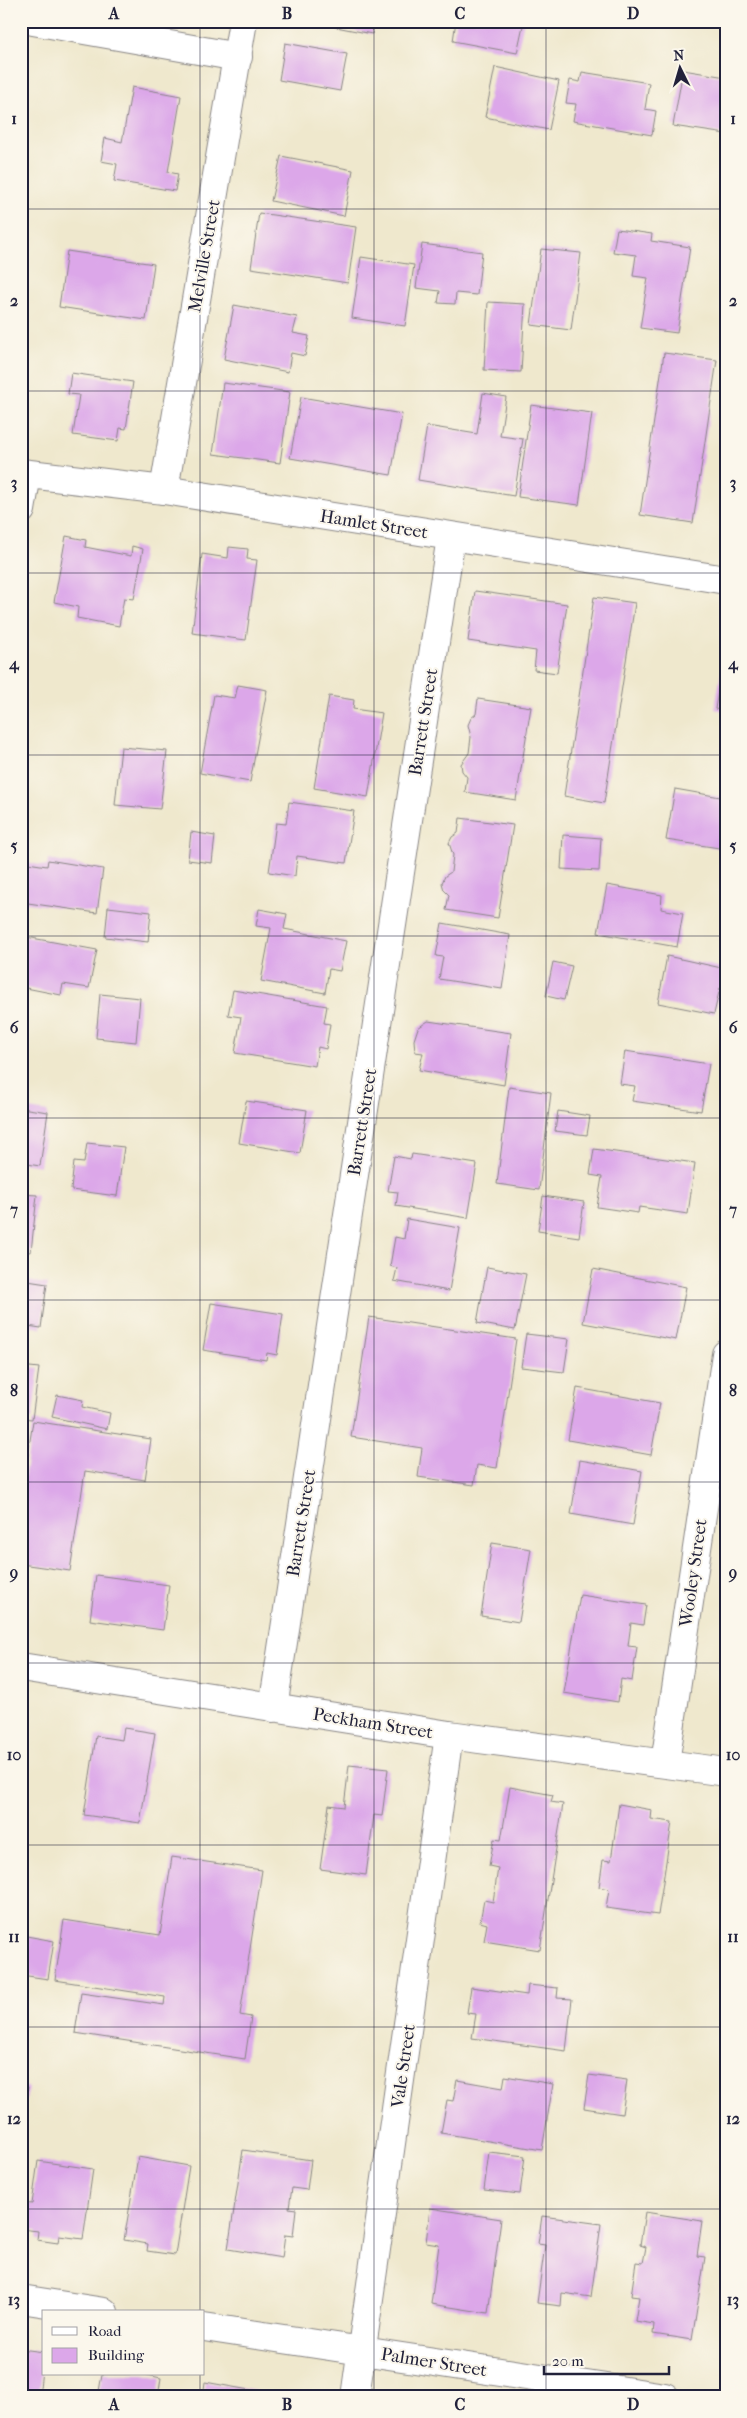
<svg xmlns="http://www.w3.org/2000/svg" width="747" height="2418" font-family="'IM FELL French Canon',serif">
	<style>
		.building { fill: #dca7e9 }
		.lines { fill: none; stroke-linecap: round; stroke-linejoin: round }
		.street-casing { stroke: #888584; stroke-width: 30 }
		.street { stroke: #fff; stroke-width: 28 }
		.grid { fill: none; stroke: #22223b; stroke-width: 1; stroke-opacity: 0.55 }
		.labels { text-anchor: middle; stroke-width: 4; stroke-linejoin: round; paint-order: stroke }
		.street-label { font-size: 18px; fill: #22223b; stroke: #fbf7ec }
		.neatline { fill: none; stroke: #22223b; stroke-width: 2 }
		.grid-label { font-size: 16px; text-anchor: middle; font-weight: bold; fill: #22223b }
	</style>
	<rect width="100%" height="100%" fill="#fbf7ec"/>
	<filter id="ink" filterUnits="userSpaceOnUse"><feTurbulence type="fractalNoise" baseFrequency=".02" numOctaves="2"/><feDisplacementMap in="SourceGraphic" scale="10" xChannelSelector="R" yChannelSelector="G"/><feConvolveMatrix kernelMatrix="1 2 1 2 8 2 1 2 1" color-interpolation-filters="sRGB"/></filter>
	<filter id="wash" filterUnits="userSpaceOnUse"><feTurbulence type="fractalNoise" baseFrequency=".0096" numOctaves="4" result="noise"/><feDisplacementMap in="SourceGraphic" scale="20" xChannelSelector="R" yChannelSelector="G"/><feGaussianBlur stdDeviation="1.12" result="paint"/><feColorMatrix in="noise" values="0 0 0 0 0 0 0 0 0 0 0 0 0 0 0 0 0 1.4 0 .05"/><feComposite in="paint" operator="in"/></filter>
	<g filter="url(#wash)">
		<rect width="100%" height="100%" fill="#efe8cd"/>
		<g id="blocks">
			<!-- building -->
			<g class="building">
				<polygon points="305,21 374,21 372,34"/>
				<polygon points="456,21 524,21 517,53 453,41"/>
				<polygon points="285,43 347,54 340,91 279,80"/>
				<polygon points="495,67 559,81 549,130 485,117"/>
				<polygon points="683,70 726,77 726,134 673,126"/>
				<polygon points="582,72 649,83 645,109 656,111 652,135 573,121 576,104 566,103 570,80 580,82"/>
				<polygon points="132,87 181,96 168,172 178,174 175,191 114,181 117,164 101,161 105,138 122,142"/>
				<polygon points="281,156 353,170 344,216 271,201"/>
				<polygon points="259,213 356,227 348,283 251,268"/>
				<polygon points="617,229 652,234 651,241 690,247 677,333 640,328 648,278 633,276 636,255 613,252"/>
				<polygon points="422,244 482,252 477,295 456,293 455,304 438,303 440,291 416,288"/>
				<polygon points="541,249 581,253 571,330 531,325"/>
				<polygon points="67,251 154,264 146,320 59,307"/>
				<polygon points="361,257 414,265 405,326 352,318"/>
				<polygon points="488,302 525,304 521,372 484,370"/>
				<polygon points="234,305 297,317 293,333 309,336 305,356 291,353 288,372 224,359"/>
				<polygon points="21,341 25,342 22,359 21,359"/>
				<polygon points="664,353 717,360 693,523 640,515"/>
				<polygon points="71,373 133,382 126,429 120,428 118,441 73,435 79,395 68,394"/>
				<polygon points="223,383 290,392 280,463 213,454"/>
				<polygon points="483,393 506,397 500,436 523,439 514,496 418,480 427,426 477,434"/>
				<polygon points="301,397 402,414 391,475 290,458"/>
				<polygon points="531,405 592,413 579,505 518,497"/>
				<polygon points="66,536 86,540 85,547 131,556 132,546 143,549 134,599 124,598 119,626 77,618 78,607 54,602"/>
				<polygon points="229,547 248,549 247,559 257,560 246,640 192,633 202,554 228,558"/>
				<polygon points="475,591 567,604 557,673 534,670 536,651 468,641"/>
				<polygon points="594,597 635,603 604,803 564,796"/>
				<polygon points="725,650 726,650 726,711 715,709"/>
				<polygon points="238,685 267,690 250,782 200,773 214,695 235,698"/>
				<polygon points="329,696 354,700 353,709 382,713 368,797 314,788"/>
				<polygon points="478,699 531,707 516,800 465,792 467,777 462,771 461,764 469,753 471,737 468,725 471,718 476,714"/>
				<polygon points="121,747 167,751 160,809 115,805"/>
				<polygon points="675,789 726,798 726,849 666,840"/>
				<polygon points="289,802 354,811 346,863 297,856 295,876 269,872 276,823 286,824"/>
				<polygon points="460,818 513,825 498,918 446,910 449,895 444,890 442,883 445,876 451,872 453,855 449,843 452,837 458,833"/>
				<polygon points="191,832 215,836 212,863 188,860"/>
				<polygon points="563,835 601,838 599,871 561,869"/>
				<polygon points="48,860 103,869 97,913 21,902 21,862 47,866"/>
				<polygon points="607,885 662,895 661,909 683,913 677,947 598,933"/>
				<polygon points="108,907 151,912 148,942 105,937"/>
				<polygon points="259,909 287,914 284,929 346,941 340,971 329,969 325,993 261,981 271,928 256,926"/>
				<polygon points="442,923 510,935 502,989 439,979 443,957 436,956"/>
				<polygon points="21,936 97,950 89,988 63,984 61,995 21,987"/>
				<polygon points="667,956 726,969 726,989 720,988 714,1014 658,1003"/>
				<polygon points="553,962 572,966 564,1000 546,996"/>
				<polygon points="233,990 327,1006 324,1023 330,1024 326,1049 318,1047 315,1066 235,1053 241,1017 228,1015"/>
				<polygon points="100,994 140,998 136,1042 96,1038"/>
				<polygon points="428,1021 511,1033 504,1085 419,1070 423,1053 415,1052 414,1040 418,1028"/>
				<polygon points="625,1051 709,1064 701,1111 632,1101 635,1086 620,1084"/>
				<polygon points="509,1087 551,1093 539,1190 497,1184"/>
				<polygon points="246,1101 307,1110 300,1153 239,1143"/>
				<polygon points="21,1108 48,1112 40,1166 21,1163"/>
				<polygon points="558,1111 590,1116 587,1135 555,1131"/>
				<polygon points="87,1143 124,1147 117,1196 71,1190 74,1162 84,1163"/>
				<polygon points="594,1149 695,1163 688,1214 639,1207 638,1213 597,1207 602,1177 590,1175"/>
				<polygon points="412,1154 477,1164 468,1218 396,1206 398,1192 388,1191 394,1156 411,1159"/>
				<polygon points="21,1194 37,1195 31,1252 21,1251"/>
				<polygon points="543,1196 584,1202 579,1237 538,1231"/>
				<polygon points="407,1219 460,1228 449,1291 394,1281 397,1268 390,1266 395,1237 404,1239"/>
				<polygon points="487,1267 526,1274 515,1330 477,1323"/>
				<polygon points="593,1269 686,1287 676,1340 583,1323"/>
				<polygon points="21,1280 47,1284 41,1328 21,1325"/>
				<polygon points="211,1303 283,1314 277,1355 267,1353 266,1360 203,1350"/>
				<polygon points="369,1317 516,1339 497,1468 477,1465 474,1485 418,1477 422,1448 351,1437"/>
				<polygon points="526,1334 569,1339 564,1372 521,1367"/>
				<polygon points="21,1366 39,1368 32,1419 21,1418"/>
				<polygon points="577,1388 660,1403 651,1455 568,1440"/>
				<polygon points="57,1395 83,1400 82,1407 110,1413 107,1429 52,1417"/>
				<polygon points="33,1421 151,1439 145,1480 85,1471 70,1571 21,1564 21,1499"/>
				<polygon points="580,1460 642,1471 633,1525 571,1514"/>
				<polygon points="492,1543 531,1549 519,1622 481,1616"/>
				<polygon points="96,1575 169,1585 163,1630 90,1620"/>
				<polygon points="580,1595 646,1605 643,1625 631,1623 628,1646 637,1647 632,1681 621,1679 618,1702 564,1693"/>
				<polygon points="21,1719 28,1720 22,1756 21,1756"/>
				<polygon points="124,1728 155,1733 140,1823 84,1815 96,1736 122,1740"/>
				<polygon points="349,1765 388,1769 382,1816 374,1815 366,1875 320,1869 329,1805 344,1807"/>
				<polygon points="510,1787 553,1795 551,1802 563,1804 540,1950 484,1941 487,1924 480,1922 484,1900 493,1902 498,1868 489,1866 494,1839 501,1840"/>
				<polygon points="619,1804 652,1810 651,1819 672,1822 658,1915 606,1908 609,1889 599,1887 603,1860 611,1861"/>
				<polygon points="172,1857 262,1870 240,2015 251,2017 245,2059 75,2033 81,1993 164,2005 165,1997 55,1980 64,1920 160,1935"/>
				<polygon points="21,1935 54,1941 48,1979 21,1975"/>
				<polygon points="528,1985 558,1988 557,1998 572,1999 566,2051 472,2038 476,2014 467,2013 471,1987 527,1995"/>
				<polygon points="589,2075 627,2080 622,2114 584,2108"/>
				<polygon points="505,2076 553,2084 542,2150 441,2133 447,2100 453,2101 457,2080 503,2088"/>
				<polygon points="21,2086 28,2087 22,2126 21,2126"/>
				<polygon points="243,2150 311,2160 307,2190 292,2188 289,2208 296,2209 293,2236 285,2235 282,2258 228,2249"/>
				<polygon points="489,2152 525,2156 520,2194 484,2190"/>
				<polygon points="138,2157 189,2166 175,2255 147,2251 148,2244 124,2240"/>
				<polygon points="38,2161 93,2169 83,2239 59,2236 58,2243 37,2240 38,2231 21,2229 23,2203 32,2204"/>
				<polygon points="430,2208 501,2219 488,2313 431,2304 439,2245 426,2243"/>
				<polygon points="645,2212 702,2221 697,2256 705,2257 692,2340 653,2334 654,2324 635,2321 639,2297 631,2296 636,2262 643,2263 646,2247 640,2245"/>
				<polygon points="542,2216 601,2224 591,2297 562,2293 561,2306 537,2303 545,2245 538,2244"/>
				<polygon points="21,2349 44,2352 39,2397 21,2397"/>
				<polygon points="102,2374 143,2374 161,2378 158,2397 98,2397"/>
				<polygon points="205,2382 266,2393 265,2397 203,2397"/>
			</g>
		</g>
	</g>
	<g filter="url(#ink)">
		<use href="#blocks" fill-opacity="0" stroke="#888584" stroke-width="1"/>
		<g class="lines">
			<defs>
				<g id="street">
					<polyline points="33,21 238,57"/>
					<polyline points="21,473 164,490 726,580"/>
					<polyline points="164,490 243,21"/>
					<polyline points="21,510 27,474"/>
					<polyline points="21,1667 449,1735 726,1772"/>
					<polyline points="273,1708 451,537"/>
					<polyline points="665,1763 726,1354"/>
					<polyline points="21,2299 104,2312"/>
					<polyline points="204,2327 665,2397"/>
					<polyline points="355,2397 449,1735"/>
				</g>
			</defs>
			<!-- street casing -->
			<use href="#street" class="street-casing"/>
			<!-- street -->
			<use href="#street" class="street"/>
		</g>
	</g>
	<!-- grid -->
	<path class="grid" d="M200,21v2291M374,21v2376M546,21v2376M21,209h705M21,391h705M21,573h705M21,755h705M21,936h705M21,1118h705M21,1300h705M21,1482h705M21,1663h705M21,1845h705M21,2027h705M21,2209h705M200,2374v23"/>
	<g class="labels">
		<!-- street labels -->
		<g class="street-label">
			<text transform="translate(204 256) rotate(-80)" y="6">Melville Street</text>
			<text transform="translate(374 524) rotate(9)" y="6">Hamlet Street</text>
			<text transform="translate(423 722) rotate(-81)" y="6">Barrett Street</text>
			<text transform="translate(362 1122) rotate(-81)" y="6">Barrett Street</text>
			<text transform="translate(301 1523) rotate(-81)" y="6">Barrett Street</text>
			<text transform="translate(693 1573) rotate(-82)" y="6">Wooley Street</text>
			<text transform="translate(373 1723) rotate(9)" y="6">Peckham Street</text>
			<text transform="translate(403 2066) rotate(-82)" y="6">Vale Street</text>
			<text transform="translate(434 2362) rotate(9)" y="6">Palmer Street</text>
		</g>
	</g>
	<!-- margin -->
	<rect width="747" height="2418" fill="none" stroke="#fbf7ec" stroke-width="55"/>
	<!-- legend -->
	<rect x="42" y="2310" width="162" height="65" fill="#fbf7ec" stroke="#a4a2a5"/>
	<rect x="52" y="2327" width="25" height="8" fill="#ffffff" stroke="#a4a2a5"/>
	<text x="88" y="2336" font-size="15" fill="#22223b">Road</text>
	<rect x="52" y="2348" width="25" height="15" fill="#dca7e9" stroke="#a4a2a5"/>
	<text x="88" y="2360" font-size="15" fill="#22223b">Building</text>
	<!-- north arrow -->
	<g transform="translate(680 68) rotate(355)" stroke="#fbf7ec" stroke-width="4" paint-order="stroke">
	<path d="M0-4L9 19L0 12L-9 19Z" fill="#22223b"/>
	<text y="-8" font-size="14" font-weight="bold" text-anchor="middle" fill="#22223b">N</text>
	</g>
	<!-- scale -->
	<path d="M544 2366v8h125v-8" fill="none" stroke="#22223b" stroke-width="2.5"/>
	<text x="552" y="2366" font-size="15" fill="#22223b" stroke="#fbf7ec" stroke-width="4" paint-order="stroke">20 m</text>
	<rect x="28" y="28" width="692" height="2362" class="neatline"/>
	<g class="grid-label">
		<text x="114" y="19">A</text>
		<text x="287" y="19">B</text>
		<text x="460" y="19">C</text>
		<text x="633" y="19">D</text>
		<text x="14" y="124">1</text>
		<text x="733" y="124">1</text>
		<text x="14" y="306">2</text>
		<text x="733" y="306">2</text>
		<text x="14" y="488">3</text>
		<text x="733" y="488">3</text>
		<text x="14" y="669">4</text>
		<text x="733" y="669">4</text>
		<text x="14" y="851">5</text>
		<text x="733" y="851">5</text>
		<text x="14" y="1033">6</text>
		<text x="733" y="1033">6</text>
		<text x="14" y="1215">7</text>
		<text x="733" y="1215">7</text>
		<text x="14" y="1396">8</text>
		<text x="733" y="1396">8</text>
		<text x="14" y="1578">9</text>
		<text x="733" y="1578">9</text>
		<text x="14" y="1760">10</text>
		<text x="733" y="1760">10</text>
		<text x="14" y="1942">11</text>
		<text x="733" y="1942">11</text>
		<text x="14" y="2124">12</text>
		<text x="733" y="2124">12</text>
		<text x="14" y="2305">13</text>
		<text x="733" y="2305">13</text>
		<text x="114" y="2410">A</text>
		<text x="287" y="2410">B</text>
		<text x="460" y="2410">C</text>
		<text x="633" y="2410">D</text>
	</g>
</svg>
